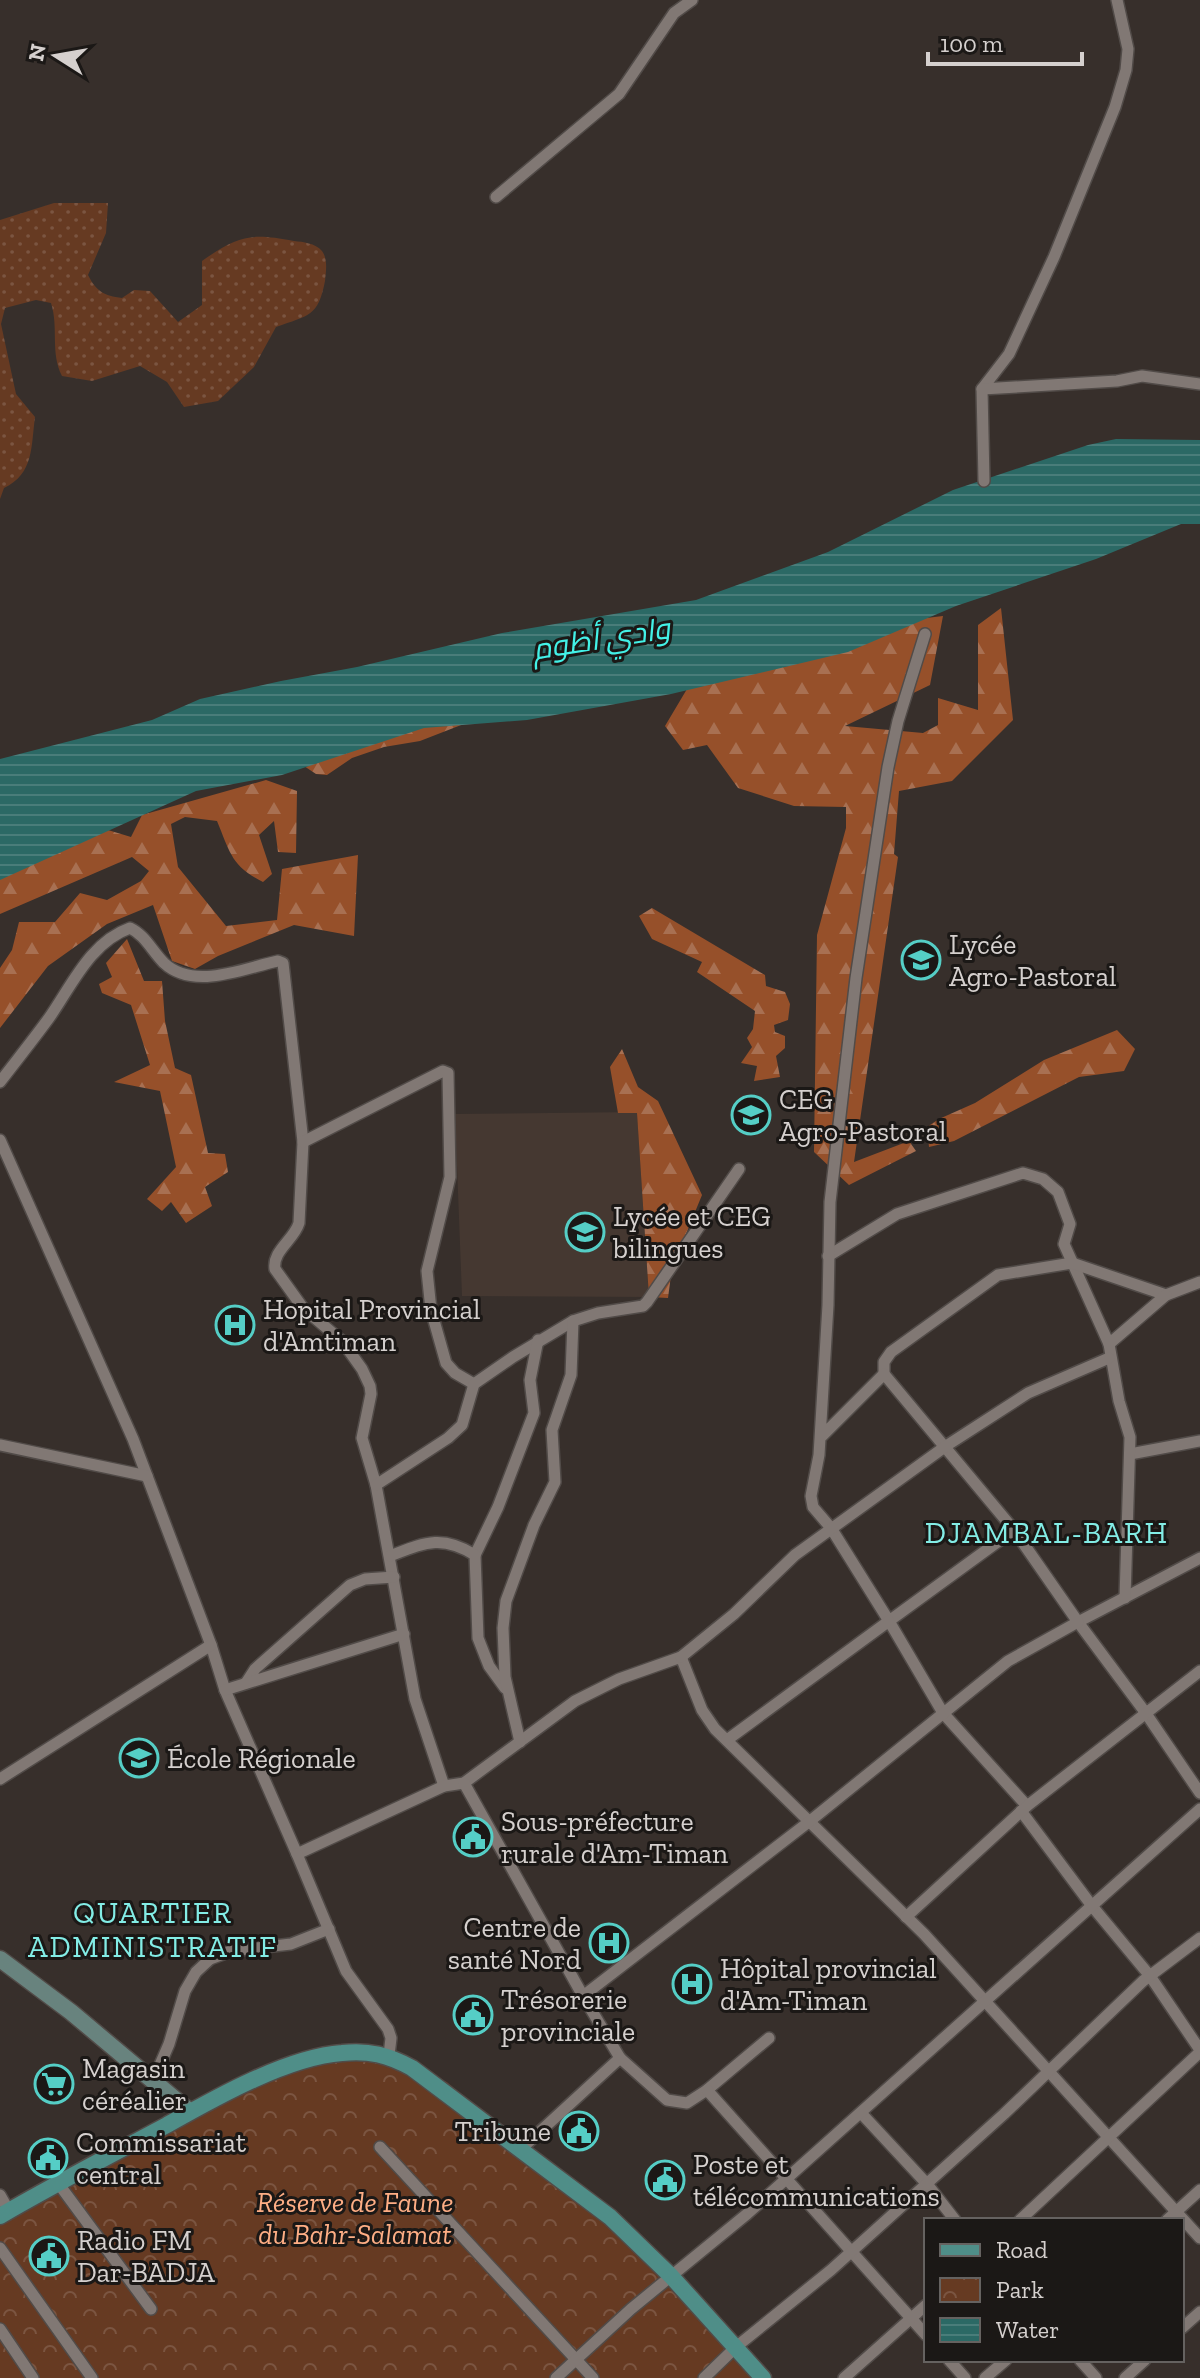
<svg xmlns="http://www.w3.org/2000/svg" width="1200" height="2378" font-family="'Zilla Slab',Cairo,serif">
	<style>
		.built { fill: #453831 }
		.grass { fill: url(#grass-dots) }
		.forest { fill: url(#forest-firs) }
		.park { fill: url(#park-crowns) }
		.water { fill: url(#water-rules) }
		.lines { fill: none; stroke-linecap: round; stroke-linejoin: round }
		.minor-casing { stroke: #514b48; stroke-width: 14 }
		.secondary-casing { stroke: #514b48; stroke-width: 19 }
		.primary-casing { stroke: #514b48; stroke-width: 19 }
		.minor { stroke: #817874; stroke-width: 11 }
		.secondary { stroke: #68837e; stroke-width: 16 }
		.primary { stroke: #4f8e88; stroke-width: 16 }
		.labels { text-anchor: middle; stroke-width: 6; stroke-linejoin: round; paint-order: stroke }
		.poi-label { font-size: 28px; fill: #d5d0ce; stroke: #1b1816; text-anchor: start }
		.park-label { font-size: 28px; font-style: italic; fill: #feae85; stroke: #1b1816 }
		.water-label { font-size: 30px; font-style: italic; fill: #43f1e7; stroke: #1b1816 }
		.neighbourhood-label { font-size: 30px; letter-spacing: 2px; fill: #83ede6; stroke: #1b1816 }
	</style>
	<defs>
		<pattern id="grass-dots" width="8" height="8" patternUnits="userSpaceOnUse" patternTransform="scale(2)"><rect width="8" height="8" fill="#663a22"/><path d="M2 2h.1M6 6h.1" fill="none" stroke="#7b5541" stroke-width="1.8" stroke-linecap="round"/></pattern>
		<pattern id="forest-firs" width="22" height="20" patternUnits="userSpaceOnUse" patternTransform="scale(2)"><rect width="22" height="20" fill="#96502a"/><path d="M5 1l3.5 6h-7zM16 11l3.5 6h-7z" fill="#a87052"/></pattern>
		<pattern id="park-crowns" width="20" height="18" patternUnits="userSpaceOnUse" patternTransform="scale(2)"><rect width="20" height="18" fill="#663a22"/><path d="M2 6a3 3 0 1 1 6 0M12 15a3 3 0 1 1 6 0" fill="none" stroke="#7b5541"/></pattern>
		<pattern id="water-rules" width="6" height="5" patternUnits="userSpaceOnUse" patternTransform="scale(2)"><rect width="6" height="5" fill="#2b6965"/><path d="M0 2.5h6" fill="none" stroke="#497d7a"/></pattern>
	</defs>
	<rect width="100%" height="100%" fill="#372f2b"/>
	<!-- built -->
	<polygon class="built" points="637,1112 649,1297 462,1296 455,1114"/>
	<!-- grass -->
	<path class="grass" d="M54,203h54l-2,30 -18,42c8,16 16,21 34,23l12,-8 16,1 28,31 24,-17v-44c37,-26 48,-28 92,-20 9,1 21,2 28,10 6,8 4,20 3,30 -7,36 -16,34 -49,46l-22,40 -36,34 -34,6 -17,-25 -27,-16 -48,15 -30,-5c-12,-24 -3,-48 -11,-73l-15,-3 -31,8 -4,16 15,70 19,23c-4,29 -1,57 -31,71l-4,11v-279z"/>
	<!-- forest -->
	<g class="forest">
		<polygon points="1001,608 1013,720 952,781 899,791 894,854 898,857 854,1162 909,1141 916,1151 849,1185 814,1152 817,935 846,828 846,807 794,806 738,788 707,745 683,750 665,726 687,689 910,620 943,616 930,685 845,726 923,733 938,725 938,698 978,710 978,625"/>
		<polygon points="474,720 420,741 384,747 352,758 327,775 316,774 298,762 362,730"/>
		<path d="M266,780l31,11 -1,62 -18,-1 -4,-31 -15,14 13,39 -9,8c-32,-16 -33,-30 -46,-61l-32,-4 -14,7 7,43 48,59 51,-6 5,-51 76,-14 -4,81 -60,-11 -76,31 -23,13 -23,-8 -19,-56 -46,19 -59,42 -48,62v-60l12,-18 7,-28h36l25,-29 27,7 34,-19 8,-10 -17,-14 -132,57v-56l98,-31 33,10 11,-22z"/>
		<polygon points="652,908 765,975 766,986 785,992 790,1004 788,1020 774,1025 775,1032 785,1036 785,1048 776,1056 780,1077 754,1081 757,1066 741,1063 752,1047 747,1038 753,1029 755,1011 697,972 702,962 652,939 639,916"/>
		<polygon points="127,939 144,981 162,981 165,1021 175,1068 191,1075 208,1153 225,1154 228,1172 205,1187 212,1206 186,1223 171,1202 162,1211 147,1199 176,1167 160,1091 114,1082 150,1065 131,1005 102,993 99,984 112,977 106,963"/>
		<polygon points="1117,1030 1135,1049 1124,1071 1079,1077 954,1141 929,1147 927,1127 939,1119 975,1103 1044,1060"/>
		<polygon points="622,1049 638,1087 658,1101 702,1195 672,1268 668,1298 649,1297 637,1113 618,1113 610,1067"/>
	</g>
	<!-- park -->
	<polygon class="park" points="370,2052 447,2082 681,2288 763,2378 0,2378 0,2216 268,2074"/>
	<!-- water -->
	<polygon class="water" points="1116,439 1200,440 1200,524 1181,524 1096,559 956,606 848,652 671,694 527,720 424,728 282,775 196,791 0,880 0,759 152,720 200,699 281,681 357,667 502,633 696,600 828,552 953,490 1088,445"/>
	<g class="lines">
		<defs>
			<g id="minor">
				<polyline points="496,197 619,94 674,13 692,0"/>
				<polyline points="982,389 1009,354 1054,257 1115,107 1126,70 1128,49 1117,0"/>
				<polyline points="984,481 982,389 1117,381 1142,376 1200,384"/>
				<path d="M0,1082c16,-21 33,-42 49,-64 22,-31 41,-76 81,-90 15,7 22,23 34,35 30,28 80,5 114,-2l5,2 20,179 -4,81c-5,17 -27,28 -24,46l28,39 39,33 20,28 8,17 1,8 -9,44 14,47 39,214 29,87"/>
				<polyline points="0,1140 133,1439 211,1645 225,1690 297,1854 444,1786 464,1783 575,1701 619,1679 681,1657 702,1710 715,1729 924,1934 1200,2238"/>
				<polyline points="303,1142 443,1071 448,1073 450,1177 427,1271 431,1310 446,1363 455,1373 474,1384"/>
				<polyline points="828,1256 897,1214 1023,1173 1043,1179 1058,1192 1070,1224 1064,1244 1109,1344"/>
				<polyline points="884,1374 884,1362 891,1352 998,1275 1072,1263 1166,1295 1200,1282"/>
				<polyline points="820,1438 884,1374 1014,1530 889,1621 831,1528 813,1507 811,1496 819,1455 828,1305 830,1202 856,978 888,767 898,721 925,634"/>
				<polyline points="0,1445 147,1476"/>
				<polyline points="1130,1454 1200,1441"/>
				<polyline points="376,1485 448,1438 462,1425 474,1384 513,1357 573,1321 598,1313 643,1306 647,1302 739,1169"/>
				<polyline points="475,1555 498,1507 534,1413 530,1380 538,1340"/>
				<path d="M390,1556c34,-13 51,-22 85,-1l3,83 11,28 16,22"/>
				<polyline points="1200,1558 1078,1622 1145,1712 1200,1793"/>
				<polyline points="1125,1598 1130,1437 1119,1401 1109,1344 1166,1295"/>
				<polyline points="681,1657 734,1614 795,1555 946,1446 1028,1393 1109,1358"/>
				<polyline points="246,1683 255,1669 350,1585 365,1579 394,1577"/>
				<polyline points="225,1690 404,1634"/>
				<polyline points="727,1740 889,1621 943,1713 1027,1806"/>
				<polyline points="520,1742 505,1677 503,1628 506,1601 534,1525 555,1482 552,1430 571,1375 573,1321"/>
				<polyline points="0,1779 211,1645"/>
				<polyline points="464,1783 583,1996 620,2058 667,2100 687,2103 707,2090 769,2038"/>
				<polyline points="1021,1811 1092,1906 1150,1976 1200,2050"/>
				<polyline points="297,1854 346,1971 388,2029 391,2038 389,2055"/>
				<polyline points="906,1917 1027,1806 1200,1671"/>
				<polyline points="583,1996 810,1821 1008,1661 1078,1622 1014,1530"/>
				<polyline points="153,2081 169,2044 185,1991 196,1972 210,1959 231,1951 291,1944 329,1929"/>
				<polyline points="707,2090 926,2335"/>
				<polyline points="861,2113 927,2184 955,2220"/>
				<polyline points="380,2147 593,2378"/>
				<polyline points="521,2149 620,2058"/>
				<polyline points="58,2183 151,2309"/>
				<polyline points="0,2195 9,2211"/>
				<polyline points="1020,2220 1200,2052"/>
				<polyline points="1167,2220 1200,2190"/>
				<polyline points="0,2248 92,2378"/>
				<polyline points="1182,2328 1200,2312"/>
				<polyline points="0,2329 33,2378"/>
				<polyline points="949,2360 965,2378"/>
				<polyline points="1080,2360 1096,2378"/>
				<polyline points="556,2378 631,2309 747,2214 1200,1809"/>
				<polyline points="704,2378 736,2347 831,2270 1004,2114 1143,1981 1200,1938"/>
				<polyline points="844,2378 926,2305"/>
				<polyline points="985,2378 1006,2360"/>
				<polyline points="1125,2378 1145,2360"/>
			</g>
			<polyline id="secondary" points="0,1959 71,2012 189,2111"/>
			<path id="primary" d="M0,2216c55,-32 111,-61 167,-91 48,-27 120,-68 175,-72 27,-3 46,2 70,15l198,149 61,59 92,102"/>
		</defs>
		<!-- minor casing -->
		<use href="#minor" class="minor-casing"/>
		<!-- secondary casing -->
		<use href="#secondary" class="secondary-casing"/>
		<!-- primary casing -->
		<use href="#primary" class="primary-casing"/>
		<!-- minor -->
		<use href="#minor" class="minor"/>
		<!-- secondary -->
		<use href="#secondary" class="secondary"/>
		<!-- primary -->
		<use href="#primary" class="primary"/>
	</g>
	<!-- icons -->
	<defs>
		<symbol id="university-ring" viewBox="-11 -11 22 22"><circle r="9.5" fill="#1b1816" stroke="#55cec6" stroke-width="1.5"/><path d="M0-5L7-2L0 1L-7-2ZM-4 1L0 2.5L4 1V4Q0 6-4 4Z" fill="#55cec6"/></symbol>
		<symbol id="hospital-ring" viewBox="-11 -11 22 22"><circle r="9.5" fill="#1b1816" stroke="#55cec6" stroke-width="1.5"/><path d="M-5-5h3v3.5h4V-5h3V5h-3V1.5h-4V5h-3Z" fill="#55cec6"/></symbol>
		<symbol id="school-ring" viewBox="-11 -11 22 22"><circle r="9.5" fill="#1b1816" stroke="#55cec6" stroke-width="1.5"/><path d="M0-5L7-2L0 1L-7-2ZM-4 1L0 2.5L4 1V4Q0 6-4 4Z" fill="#55cec6"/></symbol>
		<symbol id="civic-ring" viewBox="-11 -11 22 22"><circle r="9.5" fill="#1b1816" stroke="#55cec6" stroke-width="1.5"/><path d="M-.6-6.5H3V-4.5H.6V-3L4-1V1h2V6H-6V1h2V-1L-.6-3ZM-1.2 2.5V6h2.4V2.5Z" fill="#55cec6"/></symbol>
		<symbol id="supermarket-ring" viewBox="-11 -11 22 22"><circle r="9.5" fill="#1b1816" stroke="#55cec6" stroke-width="1.5"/><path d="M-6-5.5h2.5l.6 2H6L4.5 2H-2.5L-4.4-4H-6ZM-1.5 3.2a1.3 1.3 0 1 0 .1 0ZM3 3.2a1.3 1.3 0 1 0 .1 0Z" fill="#55cec6"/></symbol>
	</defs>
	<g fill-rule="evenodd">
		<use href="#university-ring" x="899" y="938" width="44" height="44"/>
		<use href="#university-ring" x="729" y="1093" width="44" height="44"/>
		<use href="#university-ring" x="563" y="1210" width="44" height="44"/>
		<use href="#hospital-ring" x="213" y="1303" width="44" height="44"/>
		<use href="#school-ring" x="117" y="1736" width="44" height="44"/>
		<use href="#civic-ring" x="451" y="1815" width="44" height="44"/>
		<use href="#hospital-ring" x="587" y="1921" width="44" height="44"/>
		<use href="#hospital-ring" x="670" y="1962" width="44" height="44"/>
		<use href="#civic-ring" x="451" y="1993" width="44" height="44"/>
		<use href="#supermarket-ring" x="32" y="2062" width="44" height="44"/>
		<use href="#civic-ring" x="557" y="2109" width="44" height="44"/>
		<use href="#civic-ring" x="26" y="2136" width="44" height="44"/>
		<use href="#civic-ring" x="643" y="2158" width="44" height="44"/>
		<use href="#civic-ring" x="27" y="2234" width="44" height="44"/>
	</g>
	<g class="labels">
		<!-- poi labels -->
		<g class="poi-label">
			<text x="949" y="954">Lycée<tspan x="949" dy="32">Agro-Pastoral</tspan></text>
			<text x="779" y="1109">CEG<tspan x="779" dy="32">Agro-Pastoral</tspan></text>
			<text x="613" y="1226">Lycée et CEG<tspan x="613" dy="32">bilingues</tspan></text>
			<text x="263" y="1319">Hopital Provincial<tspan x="263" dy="32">d'Amtiman</tspan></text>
			<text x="167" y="1768">École Régionale</text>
			<text x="501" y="1831">Sous-préfecture<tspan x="501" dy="32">rurale d'Am-Timan</tspan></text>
			<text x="581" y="1937" text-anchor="end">Centre de<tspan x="581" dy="32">santé Nord</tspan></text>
			<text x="720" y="1978">Hôpital provincial<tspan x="720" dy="32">d'Am-Timan</tspan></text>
			<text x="501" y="2009">Trésorerie<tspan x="501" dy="32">provinciale</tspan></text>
			<text x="82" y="2078">Magasin<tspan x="82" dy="32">céréalier</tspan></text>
			<text x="551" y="2141" text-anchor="end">Tribune</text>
			<text x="76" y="2152">Commissariat<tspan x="76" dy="32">central</tspan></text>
			<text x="693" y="2174">Poste et<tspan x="693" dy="32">télécommunications</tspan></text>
			<text x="77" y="2250">Radio FM<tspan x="77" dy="32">Dar-BADJA</tspan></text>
		</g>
		<!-- park labels -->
		<g class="park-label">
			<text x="355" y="2212">Réserve de Faune<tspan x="355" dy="32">du Bahr-Salamat</tspan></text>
		</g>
		<!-- water labels -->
		<g class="water-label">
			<text transform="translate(601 639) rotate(-9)" y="10">وادي أظوم</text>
		</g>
		<!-- neighbourhood labels -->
		<g class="neighbourhood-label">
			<text x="1047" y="1543">DJAMBAL-BARH</text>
			<text x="153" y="1923">QUARTIER<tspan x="153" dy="34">ADMINISTRATIF</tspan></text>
		</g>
	</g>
	<!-- legend -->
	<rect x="924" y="2218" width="260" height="144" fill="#1b1816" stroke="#656260" stroke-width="2"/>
	<rect x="940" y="2244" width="40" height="12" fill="#4f8e88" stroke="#656260" stroke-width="2"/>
	<text x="996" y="2258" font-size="24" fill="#d5d0ce">Road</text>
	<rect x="940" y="2278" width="40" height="24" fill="url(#park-crowns)" stroke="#656260" stroke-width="2"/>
	<text x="996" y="2298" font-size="24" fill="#d5d0ce">Park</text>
	<rect x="940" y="2318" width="40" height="24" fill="url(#water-rules)" stroke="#656260" stroke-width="2"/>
	<text x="996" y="2338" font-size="24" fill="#d5d0ce">Water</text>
	<!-- north arrow -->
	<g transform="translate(56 56) rotate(281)" stroke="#1b1816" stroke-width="6" paint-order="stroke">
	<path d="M0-6L14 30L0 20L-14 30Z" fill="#d5d0ce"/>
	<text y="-12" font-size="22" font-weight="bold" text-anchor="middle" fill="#d5d0ce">N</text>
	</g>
	<!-- scale -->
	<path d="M928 52v12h154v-12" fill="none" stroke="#d5d0ce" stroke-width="4"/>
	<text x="940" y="52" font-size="24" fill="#d5d0ce" stroke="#1b1816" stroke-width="6" paint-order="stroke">100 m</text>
</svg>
